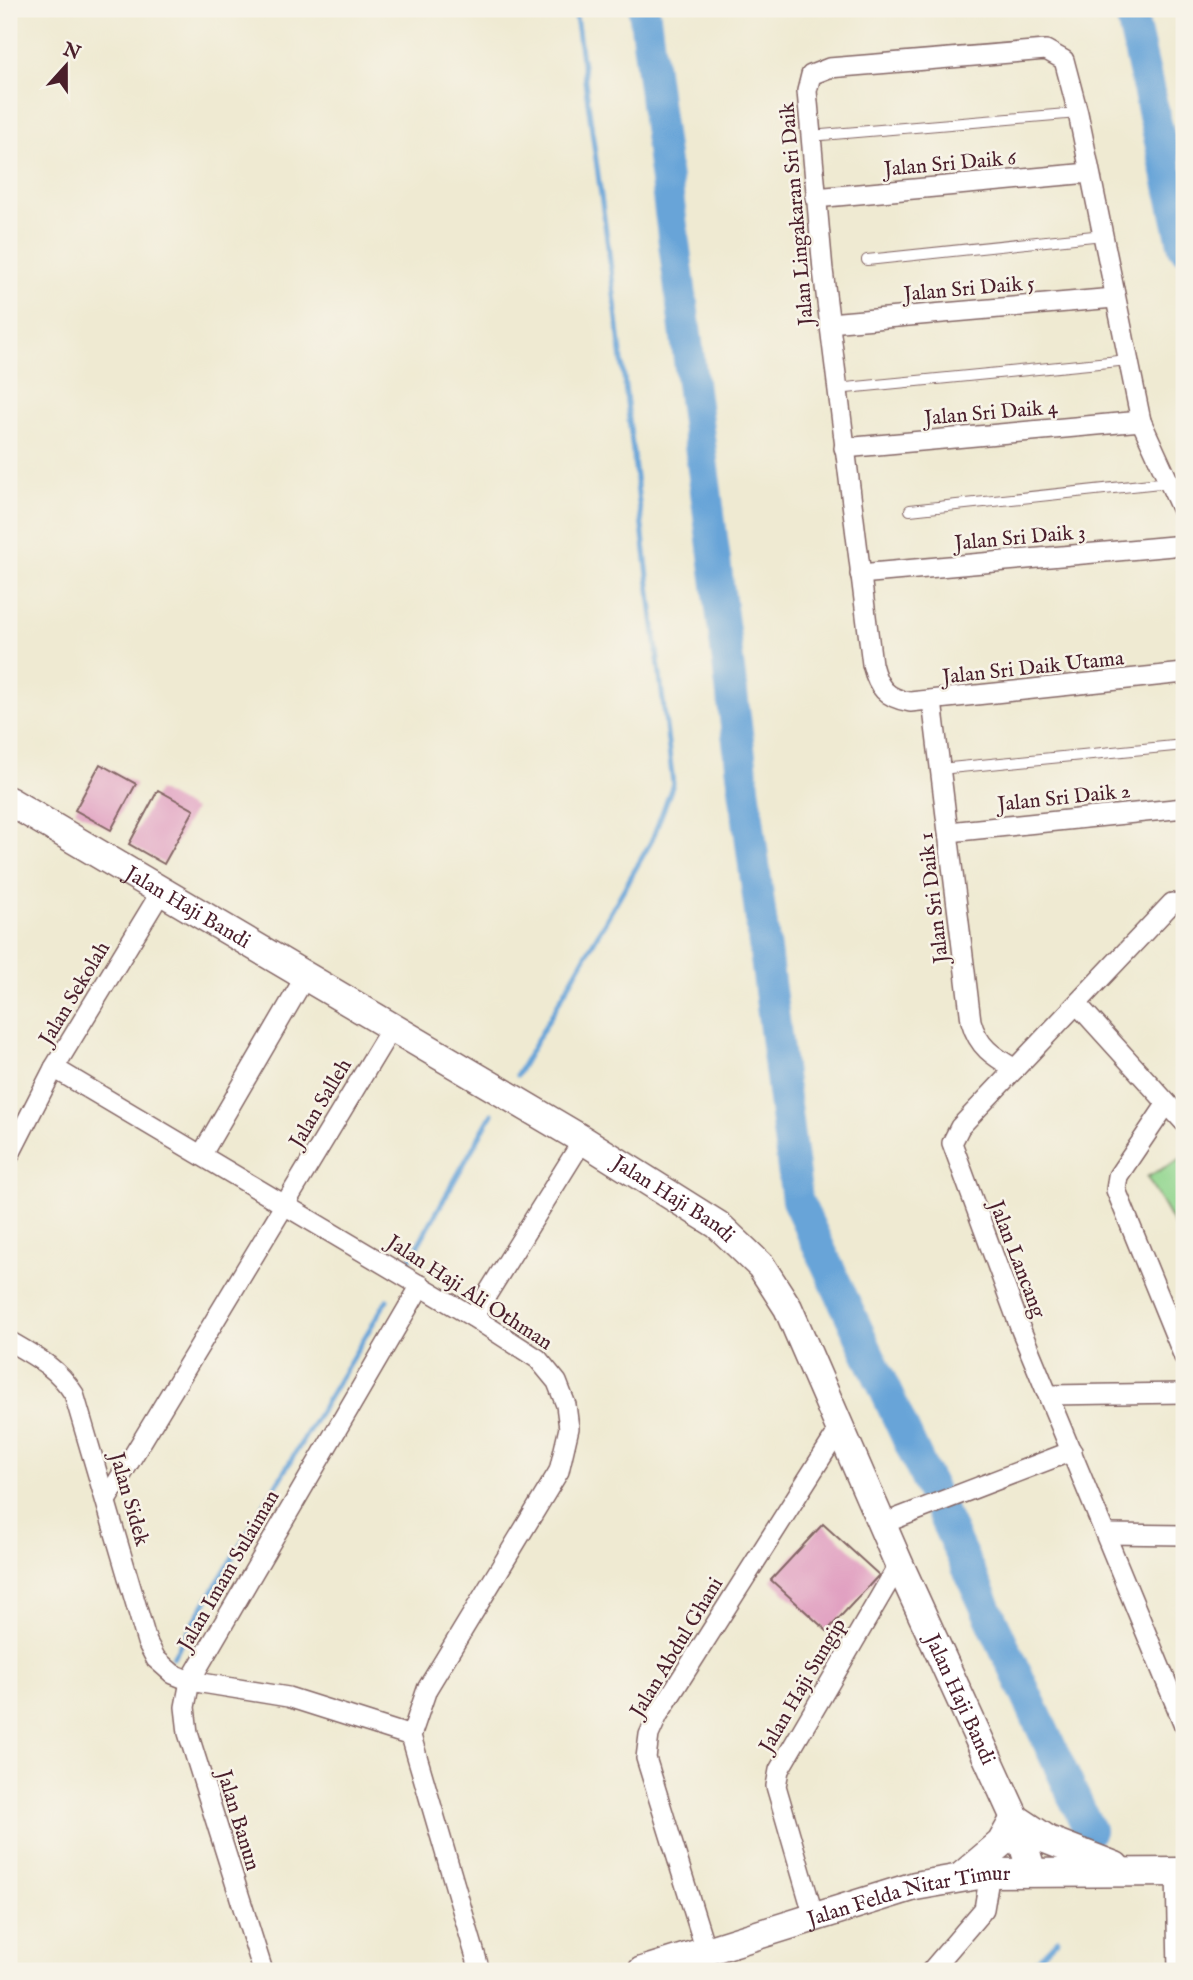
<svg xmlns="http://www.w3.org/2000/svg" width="1193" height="1980" font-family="'IM FELL English',serif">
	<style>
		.green { fill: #92d68f; stroke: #6e7a5d; stroke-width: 2 }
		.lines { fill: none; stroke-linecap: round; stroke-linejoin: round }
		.stream { stroke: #67a4d8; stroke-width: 5 }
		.river { stroke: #67a4d8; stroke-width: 32 }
		.building { fill: #e1a0c1 }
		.lane-casing { stroke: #846665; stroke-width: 12 }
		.street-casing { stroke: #846665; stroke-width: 22 }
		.secondary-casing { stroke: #846665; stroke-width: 31 }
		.lane { stroke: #fff; stroke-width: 10 }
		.street { stroke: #fff; stroke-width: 19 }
		.secondary { stroke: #fff; stroke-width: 28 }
		.labels { text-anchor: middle; stroke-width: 5; stroke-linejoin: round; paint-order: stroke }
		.street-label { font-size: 21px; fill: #4a1f2b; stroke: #f7f3e8 }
	</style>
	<rect width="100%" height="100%" fill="#f7f3e8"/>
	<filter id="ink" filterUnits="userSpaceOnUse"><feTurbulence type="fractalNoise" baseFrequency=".0143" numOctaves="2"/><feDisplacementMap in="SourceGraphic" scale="14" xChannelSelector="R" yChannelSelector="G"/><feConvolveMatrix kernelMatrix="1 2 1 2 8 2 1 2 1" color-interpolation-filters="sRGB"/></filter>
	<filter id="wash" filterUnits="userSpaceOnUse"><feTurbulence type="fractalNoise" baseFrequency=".00686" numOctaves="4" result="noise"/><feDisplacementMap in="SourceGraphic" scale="28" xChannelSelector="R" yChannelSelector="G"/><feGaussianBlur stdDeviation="1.57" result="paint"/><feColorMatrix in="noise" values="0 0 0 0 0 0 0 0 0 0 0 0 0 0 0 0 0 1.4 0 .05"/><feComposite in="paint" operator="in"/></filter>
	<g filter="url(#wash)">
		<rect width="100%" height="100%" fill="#efead2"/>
		<!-- green -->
		<polygon class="green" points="1184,1157 1184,1232 1180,1235 1147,1177"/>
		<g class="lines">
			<!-- stream -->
			<g class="stream">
				<polyline points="517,1075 652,840 673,784 609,253 575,9"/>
				<polyline points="409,1261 492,1114"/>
				<polyline points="173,1657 387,1300"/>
				<polyline points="1026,1971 1058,1939"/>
			</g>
			<!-- river -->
			<g class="river">
				<polyline points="644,9 797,1200 1089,1830"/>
				<polyline points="1130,9 1184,247"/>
			</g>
		</g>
		<g id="blocks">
			<!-- building -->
			<g class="building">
				<polygon points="100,764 136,784 111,830 75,810"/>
				<polygon points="158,790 194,810 164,864 129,844"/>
				<polygon points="823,1524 879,1575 827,1631 771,1580"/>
			</g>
		</g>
	</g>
	<g filter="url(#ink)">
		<use href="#blocks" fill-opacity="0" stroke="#846665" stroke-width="2"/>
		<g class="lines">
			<defs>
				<g id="lane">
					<polyline points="810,136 1078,113"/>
					<polyline points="867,260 1103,235"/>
					<polyline points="836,389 1129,360"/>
					<polyline points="910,510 1169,482"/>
					<polyline points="940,769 1184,745"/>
				</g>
				<g id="street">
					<polyline points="815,198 1089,173"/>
					<polyline points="829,323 1114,298"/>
					<polyline points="844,448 1141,421"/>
					<path d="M1184,515l-43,-94 -63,-308 -14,-53 -18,-10 -217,18 -18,7 -4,16 16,179 49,394c6,24 14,34 38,38l274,-29"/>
					<polyline points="860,574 1184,545"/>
					<path d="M932,701l39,320c7,26 22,35 44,48"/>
					<polyline points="949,832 1184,808"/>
					<polyline points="1172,903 960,1127 952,1143 1021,1330 1184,1725"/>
					<polyline points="1078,1005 1184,1122"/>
					<polyline points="54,1068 473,1317 538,1359 557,1382 566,1405 569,1428 559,1471 427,1689 411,1736 480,1971"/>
					<polyline points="1166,1105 1118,1176 1116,1190 1184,1357"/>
					<polyline points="202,1154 305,977"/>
					<polyline points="9,1156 54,1068 161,892"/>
					<polyline points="473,1317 583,1140"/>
					<path d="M9,1341c26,15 49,27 65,53l73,248 9,17 17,15 17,7 98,16 123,39"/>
					<polyline points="1049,1395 1184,1393"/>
					<polyline points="107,1499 392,1027"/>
					<polyline points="882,1524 1072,1451"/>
					<polyline points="1107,1534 1184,1535"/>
					<polyline points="1176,1872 1178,1971"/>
					<polyline points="814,1917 776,1786 779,1770 899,1564"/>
					<polyline points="706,1951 646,1758 649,1735 658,1715 840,1428"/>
					<polyline points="263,1971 188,1733 185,1707 190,1681 421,1285"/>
					<polyline points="931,1971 984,1909 990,1873"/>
				</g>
				<g id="secondary">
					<path id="s1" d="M9,801l574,339 135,85 43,41 27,42 111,256 116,254 17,54"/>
					<polyline points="962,1876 1001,1843 1015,1818 1048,1840 1115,1866"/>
					<path id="s2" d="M642,1971l273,-85 75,-13 194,-1"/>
				</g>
			</defs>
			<!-- lane casing -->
			<use href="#lane" class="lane-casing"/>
			<!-- street casing -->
			<use href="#street" class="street-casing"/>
			<!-- secondary casing -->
			<use href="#secondary" class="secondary-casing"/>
			<!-- lane -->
			<use href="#lane" class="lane"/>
			<!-- street -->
			<use href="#street" class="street"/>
			<!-- secondary -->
			<use href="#secondary" class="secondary"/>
		</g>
	</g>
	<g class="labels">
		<!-- street labels -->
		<g class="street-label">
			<text transform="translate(950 163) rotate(-5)" y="7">Jalan Sri Daik 6</text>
			<text transform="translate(796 214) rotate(-95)" y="7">Jalan Lingakaran Sri Daik</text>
			<text transform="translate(969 288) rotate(-5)" y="7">Jalan Sri Daik 5</text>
			<text transform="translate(991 412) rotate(-5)" y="7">Jalan Sri Daik 4</text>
			<text transform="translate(1020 537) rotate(-5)" y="7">Jalan Sri Daik 3</text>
			<text transform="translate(1033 667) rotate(-6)" y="7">Jalan Sri Daik Utama</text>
			<text transform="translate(1064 797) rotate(-6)" y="7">Jalan Sri Daik 2</text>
			<text transform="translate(933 898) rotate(-97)" y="7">Jalan Sri Daik 1</text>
			<text dy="7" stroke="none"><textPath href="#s1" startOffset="208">Jalan Haji Bandi</textPath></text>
			<text transform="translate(74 993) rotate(-59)" y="7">Jalan Sekolah</text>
			<text transform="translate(320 1103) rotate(-59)" y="7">Jalan Salleh</text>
			<text dy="7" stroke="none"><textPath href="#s1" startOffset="775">Jalan Haji Bandi</textPath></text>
			<text transform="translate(1018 1259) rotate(69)" y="7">Jalan Lancang</text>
			<text transform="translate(470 1292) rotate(33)" y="7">Jalan Haji Ali Othman</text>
			<text transform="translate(130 1499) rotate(74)" y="7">Jalan Sidek</text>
			<text transform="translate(228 1570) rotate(-60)" y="7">Jalan Imam Sulaiman</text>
			<text transform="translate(676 1647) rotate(-59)" y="7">Jalan Abdul Ghani</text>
			<text transform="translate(802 1685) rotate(-60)" y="7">Jalan Haji Sungip</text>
			<text dy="7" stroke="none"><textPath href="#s1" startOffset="1363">Jalan Haji Bandi</textPath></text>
			<text transform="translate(239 1820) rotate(73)" y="7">Jalan Banun</text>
			<text dy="7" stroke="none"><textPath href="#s2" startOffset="278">Jalan Felda Nitar Timur</textPath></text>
		</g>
	</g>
	<!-- margin -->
	<rect width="1193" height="1980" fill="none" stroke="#f7f3e8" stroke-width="35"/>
	<!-- north arrow -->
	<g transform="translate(66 66) rotate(21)" stroke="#f7f3e8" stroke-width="5" paint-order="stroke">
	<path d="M0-5L12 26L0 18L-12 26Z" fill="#4a1f2b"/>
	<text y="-10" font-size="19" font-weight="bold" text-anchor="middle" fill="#4a1f2b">N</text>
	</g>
</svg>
